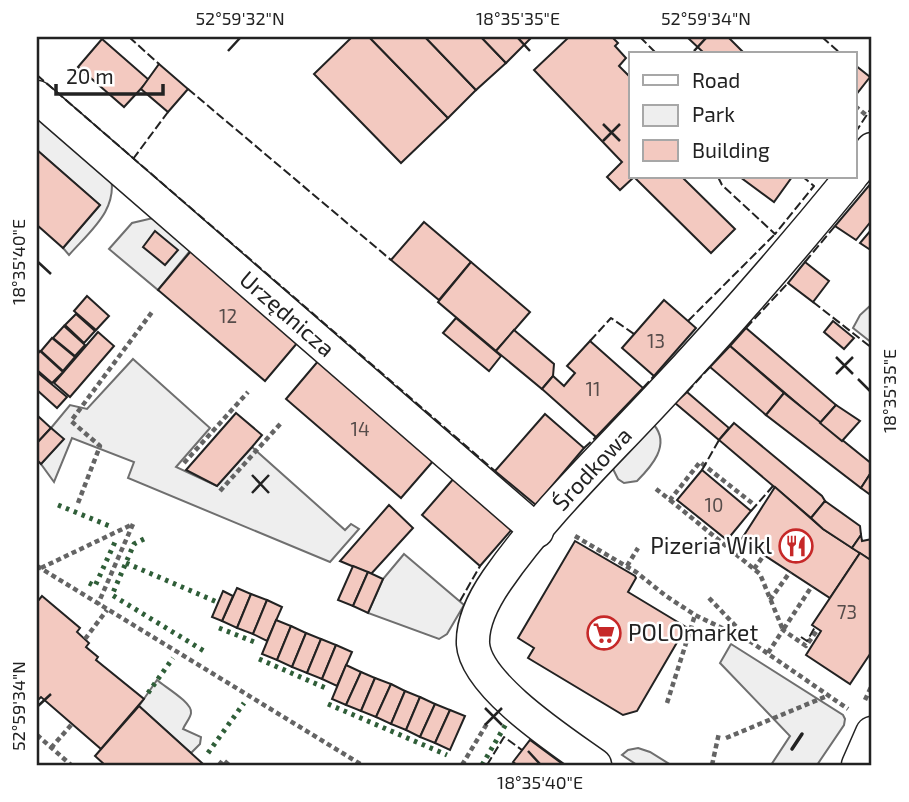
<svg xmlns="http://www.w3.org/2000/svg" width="909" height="802" font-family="'Exo 2',sans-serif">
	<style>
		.green { fill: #eee; stroke: #6f6f6f; stroke-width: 2 }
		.building { fill: #f3c9c0; stroke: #222; stroke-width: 2 }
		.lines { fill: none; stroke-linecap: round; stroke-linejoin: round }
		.minor-casing { stroke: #222; stroke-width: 35 }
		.path { stroke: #646464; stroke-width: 4.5; stroke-dasharray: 5 3.5; stroke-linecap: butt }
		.minor { stroke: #fff; stroke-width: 32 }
		.hedge { stroke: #2f5e38; stroke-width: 5; stroke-dasharray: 3.5 5; stroke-linecap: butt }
		.fence { stroke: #222; stroke-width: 2; stroke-dasharray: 9 3.5; stroke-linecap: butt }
		.wall { stroke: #222; stroke-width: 3.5 }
		.ticks { fill: none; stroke: #222; stroke-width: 2.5 }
		.labels { text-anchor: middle; stroke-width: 5; stroke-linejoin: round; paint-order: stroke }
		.number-label { font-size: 19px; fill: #564c4a }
		.street-label { font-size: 23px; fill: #222; stroke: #fff }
		.poi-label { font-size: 23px; fill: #222; stroke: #fff; text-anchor: end }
		.neatline { fill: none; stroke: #222; stroke-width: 2.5 }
		.ticks-label { font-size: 18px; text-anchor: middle; fill: #222 }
	</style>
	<rect width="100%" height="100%" fill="#fff"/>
	<!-- green -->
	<g class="green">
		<path d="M37,110l73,63c10,36 -20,58 -41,82l-6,-7 37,-43 -63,-55z"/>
		<polygon points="153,218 194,246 158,290 109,249 132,223"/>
		<polygon points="872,304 872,343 853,328 860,315"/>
		<polygon points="133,359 210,428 176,467 217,486 252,447 345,530 351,524 359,529 330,562 128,478 134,462 72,438 54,482 41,464 63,439 51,428 70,405 87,409"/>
		<path d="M654,425c17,20 -3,42 -17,56l-13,2 -6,-4 -5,-10 3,-7z"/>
		<polygon points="404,554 464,605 447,634 439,639 368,613 383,579"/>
		<polygon points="731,644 843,715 845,719 844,725 817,765 771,765 790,736 720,663"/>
		<path d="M157,680c8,7 36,23 34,33 0,4 -6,11 -8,16l18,8 -1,7 -9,9 -52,-47z"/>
		<polygon points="638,748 650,752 671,765 637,765 622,755 628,750"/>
	</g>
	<!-- building -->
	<g class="building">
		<polygon points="352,37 369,37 448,118 401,163 314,74"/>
		<polygon points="369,37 425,37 476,90 448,118"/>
		<polygon points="425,37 481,37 506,63 476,90"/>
		<polygon points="481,37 532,37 506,63"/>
		<polygon points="569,37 612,37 618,43 615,46 626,58 619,66 631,78 631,177 634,177 620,190 607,177 622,162 534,70"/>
		<polygon points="687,37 728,37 745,54 705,54"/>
		<polygon points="102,39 149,80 124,107 78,67"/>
		<polygon points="159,64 188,89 168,112 141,89"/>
		<polygon points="855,65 870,77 855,96"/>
		<polygon points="37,150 100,205 63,248 37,225"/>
		<polygon points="634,177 682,177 735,229 711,253"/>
		<polygon points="740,177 792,177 774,202"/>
		<polygon points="872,182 872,220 856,240 835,226"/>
		<polygon points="424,222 471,262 439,300 391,260"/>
		<polygon points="871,230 872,230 872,251 860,243"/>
		<polygon points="155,231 178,250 165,265 143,247"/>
		<polygon points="191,251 298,342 265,381 158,290"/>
		<polygon points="471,262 530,312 496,351 438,302"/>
		<polygon points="805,262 829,281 813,302 788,283"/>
		<polygon points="87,296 109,316 96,330 74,311"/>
		<polygon points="664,300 696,328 654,376 622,348"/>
		<polygon points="76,314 95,331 84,343 65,325"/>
		<polygon points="456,318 501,356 489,371 443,333"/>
		<polygon points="833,321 854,338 844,349 824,332"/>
		<polygon points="64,326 85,345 75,356 53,338"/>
		<polygon points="746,328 836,405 820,423 730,346"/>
		<polygon points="514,330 554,364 553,376 542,389 496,351"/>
		<polygon points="98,332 114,346 70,397 54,383"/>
		<polygon points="52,338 75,357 63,371 41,351"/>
		<polygon points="590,341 643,388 596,437 542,389 553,376 564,386 575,373 567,366"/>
		<polygon points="730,346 784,393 766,415 710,367"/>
		<polygon points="40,351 63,372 52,383 37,370 37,355"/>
		<polygon points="319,360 434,460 401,498 286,399"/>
		<polygon points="37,372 67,397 57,408 37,390"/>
		<polygon points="687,392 729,428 719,440 675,403"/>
		<polygon points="784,393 872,464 872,471 861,488 766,415"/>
		<polygon points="836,405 860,421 842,441 820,423"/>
		<polygon points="236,413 262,435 252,447 217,486 186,470"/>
		<polygon points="545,414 584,448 536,505 495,471"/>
		<polygon points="39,417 51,428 37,443 37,419"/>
		<polygon points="734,423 822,496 825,501 811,518 719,440"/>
		<polygon points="51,428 64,439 41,464 37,460 37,443"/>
		<polygon points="702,470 751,511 727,540 677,500"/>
		<polygon points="872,471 872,496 861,488"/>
		<polygon points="455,477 513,528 480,566 422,515"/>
		<polygon points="775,487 823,529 860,553 830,598 741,540"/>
		<polygon points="825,501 860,526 861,535 852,548 823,529 811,518"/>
		<polygon points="389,505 413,528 371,574 340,561"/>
		<polygon points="861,535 862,541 872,539 872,561 852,548"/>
		<polygon points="575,541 635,576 636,578 628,592 686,627 637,711 623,715 528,658 534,648 518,638"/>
		<polygon points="860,553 872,561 872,651 850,684 806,655 821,631 812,625"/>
		<polygon points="353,566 368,572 353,606 338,600"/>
		<polygon points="368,572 383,579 368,613 353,606"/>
		<polygon points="237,588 251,594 237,628 222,621"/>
		<polygon points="223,591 233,596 222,621 212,617"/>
		<polygon points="251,594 267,600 253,634 237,628"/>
		<polygon points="42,596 80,628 77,632 89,643 86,647 98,657 96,660 144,699 101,749 41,697 37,701 37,602"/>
		<polygon points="267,600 282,607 267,641 253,634"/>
		<polygon points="276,620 291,626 277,660 262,654"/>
		<polygon points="291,626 306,633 292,667 277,660"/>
		<polygon points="306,633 321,639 307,673 292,667"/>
		<polygon points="321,639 336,645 322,679 307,673"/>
		<polygon points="336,645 352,652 337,686 322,679"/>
		<polygon points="346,665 361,672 346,705 332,699"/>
		<polygon points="361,672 375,678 361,711 346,705"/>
		<polygon points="375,678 391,684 376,717 361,711"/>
		<polygon points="391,684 405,691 391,724 376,717"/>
		<polygon points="405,691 420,697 406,730 391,724"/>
		<polygon points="420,697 435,704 420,737 406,730"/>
		<polygon points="435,704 450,710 435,743 420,737"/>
		<polygon points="139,706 202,763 200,765 105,765 95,756"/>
		<polygon points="450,710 465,716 450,750 435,743"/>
		<polygon points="530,740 564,765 517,765 513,762"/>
	</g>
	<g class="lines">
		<defs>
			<g id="minor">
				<polyline points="37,97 537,531"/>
				<polyline points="855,172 872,149"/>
				<path d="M595,765c-32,-23 -119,-79 -122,-121 -1,-23 11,-45 24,-64 45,-65 104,-121 158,-179 68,-72 133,-147 196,-224"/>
				<polyline points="858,765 872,733"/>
			</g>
		</defs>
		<!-- minor casing -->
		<use href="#minor" class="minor-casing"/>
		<!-- path -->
		<g class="path">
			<polyline points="855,106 866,115"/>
			<polyline points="184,463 248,392"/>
			<polyline points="656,489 670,500 700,462 752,503"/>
			<polyline points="220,491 282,422"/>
			<polyline points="670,500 760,574 783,630 812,586"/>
			<polyline points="78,503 100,446 71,421 152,312"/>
			<polyline points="575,536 636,572 666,596 695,615 751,642 848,709"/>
			<polyline points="37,566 362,765"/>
			<polyline points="627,566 638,548"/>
			<polyline points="41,568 133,524 98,604"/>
			<polyline points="754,569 764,555"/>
			<polyline points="709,598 747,638"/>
			<polyline points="770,600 790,572"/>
			<polyline points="85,639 107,610"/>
			<polyline points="768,653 783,630 806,646 818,629"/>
			<polyline points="865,700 872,685"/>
			<polyline points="667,703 695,615"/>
			<polyline points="37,735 71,765"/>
			<polyline points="726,738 827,696"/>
			<polyline points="51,748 72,724"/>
			<polyline points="219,765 223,760 229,765"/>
			<polyline points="462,765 488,722"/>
			<polyline points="712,765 719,733"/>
		</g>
		<!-- minor -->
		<use href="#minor" class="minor"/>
		<!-- hedge -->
		<g class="hedge">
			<polyline points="58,505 112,527"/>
			<polyline points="144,539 134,544 112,595 204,651"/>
			<polyline points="126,563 217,602"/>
			<polyline points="89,583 95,586 115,542"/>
			<polyline points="219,628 257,643"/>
			<polyline points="259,659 328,689"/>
			<polyline points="148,693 173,658"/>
			<polyline points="328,704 447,755"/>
			<polyline points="208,753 244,703"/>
			<polyline points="482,765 506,724"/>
		</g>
		<!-- fence -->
		<g class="fence">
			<polyline points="129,37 159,64"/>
			<polyline points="640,37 657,54"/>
			<polyline points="822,37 841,54"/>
			<polyline points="37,75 495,471"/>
			<polyline points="188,89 391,260"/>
			<polyline points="855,133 872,107"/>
			<polyline points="133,159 168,112"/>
			<polyline points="718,177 722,185 775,234 814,186 803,177"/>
			<polyline points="821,177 823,177"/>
			<polyline points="805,262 835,226"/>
			<polyline points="813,302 872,348"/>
			<polyline points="688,321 775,234"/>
			<polyline points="746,328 788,283"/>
			<polyline points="590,341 611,318 634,334"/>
			<polyline points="643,388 654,376"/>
			<polyline points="687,392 710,367"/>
			<polyline points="584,448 596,437"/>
			<polyline points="702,470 719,440"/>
			<polyline points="751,511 773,486"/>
			<polyline points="460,601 480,566"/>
			<polyline points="801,637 807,641 815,627"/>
			<polyline points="487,765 504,737 522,750"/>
		</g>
		<!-- wall -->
		<polyline class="wall" points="792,749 802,734"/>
	</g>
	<!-- ticks -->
	<path class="ticks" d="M518,38l12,13M228,51l12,-13M694,51l12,-13M603,124l17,17M603,141l17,-17M38,262l13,12M836,357l17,17M836,374l17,-17M858,379l12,12M252,475l17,18M252,493l17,-18M38,706l13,-12M485,708l17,17M485,725l17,-17M528,751l12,13"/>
	<!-- icons -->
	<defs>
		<symbol id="restaurant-ring" viewBox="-11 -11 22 22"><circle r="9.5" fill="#fff" stroke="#c62828" stroke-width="1.5"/><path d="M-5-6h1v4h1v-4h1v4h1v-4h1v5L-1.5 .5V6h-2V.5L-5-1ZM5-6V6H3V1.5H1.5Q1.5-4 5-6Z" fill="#c62828"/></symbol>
		<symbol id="supermarket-ring" viewBox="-11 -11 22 22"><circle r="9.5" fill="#fff" stroke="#c62828" stroke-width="1.5"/><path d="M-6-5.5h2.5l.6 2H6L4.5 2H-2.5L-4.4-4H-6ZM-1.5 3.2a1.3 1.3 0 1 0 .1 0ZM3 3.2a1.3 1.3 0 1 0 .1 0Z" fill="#c62828"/></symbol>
	</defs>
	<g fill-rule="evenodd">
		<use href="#restaurant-ring" x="777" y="527" width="38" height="38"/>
		<use href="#supermarket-ring" x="585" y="614" width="38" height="38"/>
	</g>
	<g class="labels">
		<!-- number labels -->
		<g class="number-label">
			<text x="228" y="323">12</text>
			<text x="656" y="348">13</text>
			<text x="593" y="396">11</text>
			<text x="360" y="436">14</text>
			<text x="714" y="512">10</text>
			<text x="847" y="619">73</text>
		</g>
		<!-- street labels -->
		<g class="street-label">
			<text transform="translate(287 314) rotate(41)" y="8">Urzędnicza</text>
			<text transform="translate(592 469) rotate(-47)" y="8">Środkowa</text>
		</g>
		<!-- poi labels -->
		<g class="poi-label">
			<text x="772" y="554">Pizeria Wikl</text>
			<text x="628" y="641" text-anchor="start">POLOmarket</text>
		</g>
	</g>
	<!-- border -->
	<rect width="909" height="802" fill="none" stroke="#ffffff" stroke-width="77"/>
	<!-- legend -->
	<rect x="629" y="52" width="228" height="126" fill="#ffffff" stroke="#a7a7a7" stroke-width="2"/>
	<rect x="643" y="75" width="35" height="10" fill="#ffffff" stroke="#a7a7a7" stroke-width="2"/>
	<text x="692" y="88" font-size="21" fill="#222222">Road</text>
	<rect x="643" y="105" width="35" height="21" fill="#eeeeee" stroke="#a7a7a7" stroke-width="2"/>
	<text x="692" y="122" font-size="21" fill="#222222">Park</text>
	<rect x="643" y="140" width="35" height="21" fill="#f3c9c0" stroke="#a7a7a7" stroke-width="2"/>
	<text x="692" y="158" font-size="21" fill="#222222">Building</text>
	<!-- scale -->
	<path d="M56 84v10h107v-10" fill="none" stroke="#222222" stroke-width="3.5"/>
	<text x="66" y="84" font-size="21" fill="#222222" stroke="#ffffff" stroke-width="5" paint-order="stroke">20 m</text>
	<rect x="38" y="38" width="832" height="726" class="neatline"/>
	<g class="ticks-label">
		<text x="240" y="25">52°59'32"N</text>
		<text x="518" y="25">18°35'35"E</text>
		<text x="706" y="25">52°59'34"N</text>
		<text transform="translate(19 262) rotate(-90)" y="6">18°35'40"E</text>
		<text transform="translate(890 391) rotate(-90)" y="6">18°35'35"E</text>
		<text transform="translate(19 706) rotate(-90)" y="6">52°59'34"N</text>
		<text x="540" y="789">18°35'40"E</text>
	</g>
</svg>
